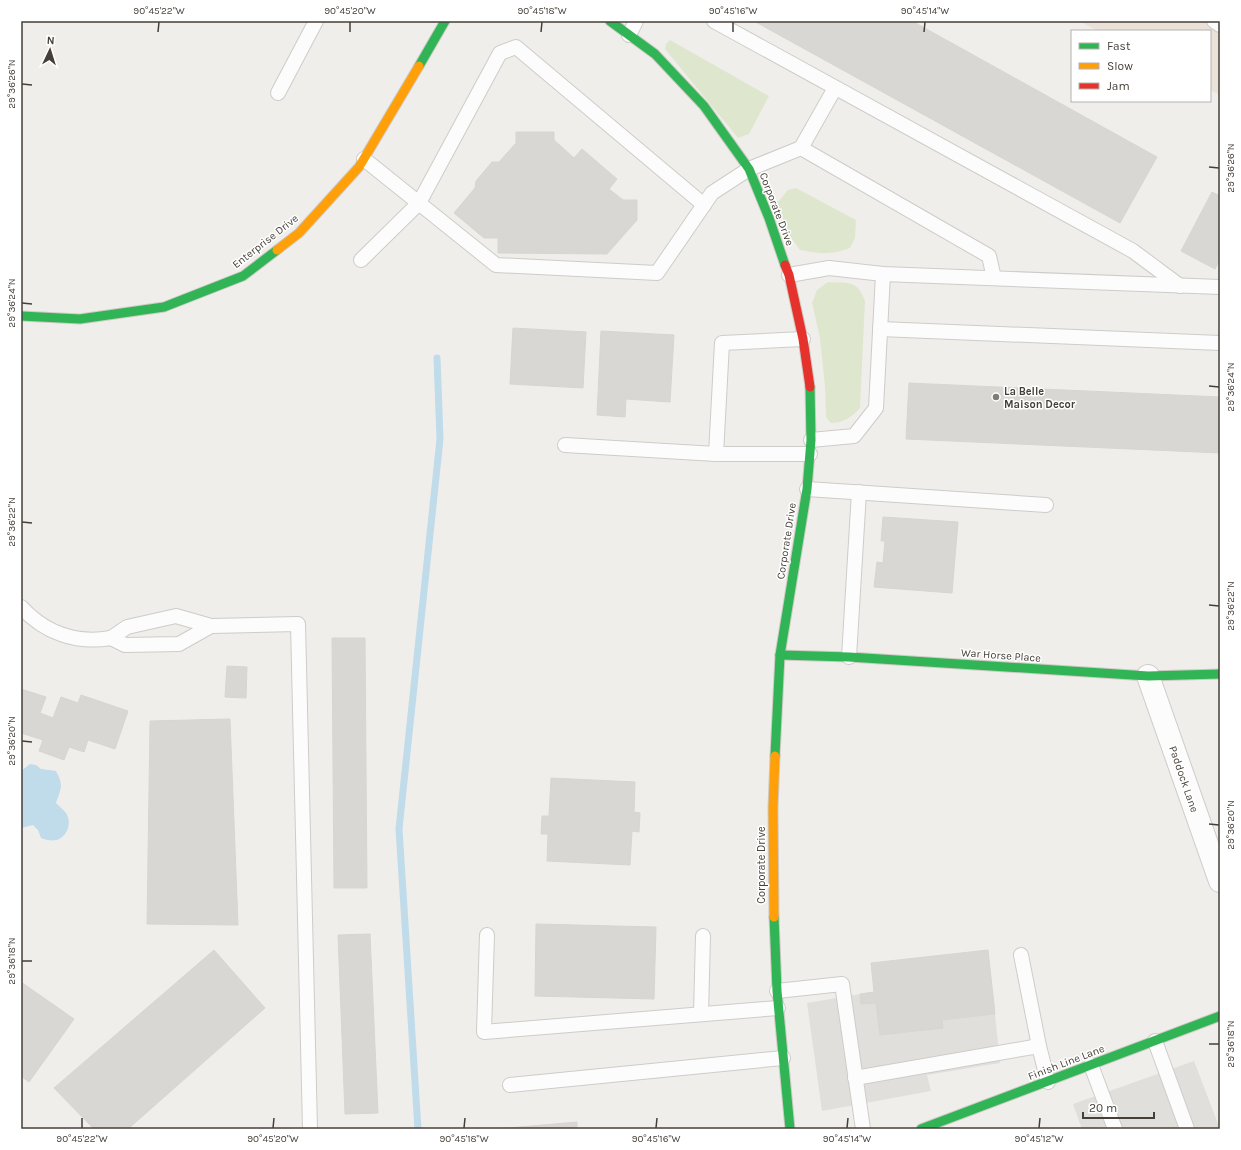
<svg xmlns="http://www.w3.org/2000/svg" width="1241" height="1150" font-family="Karla,sans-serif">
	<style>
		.commercial { fill: #eae2d8 }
		.green { fill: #dee7ce }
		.parking { fill: #e1dfdc }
		.water { fill: #c0dbe9 }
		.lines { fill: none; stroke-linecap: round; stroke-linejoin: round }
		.stream { stroke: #c0dbe9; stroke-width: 7 }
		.building { fill: #d9d7d4; stroke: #d8d5d1 }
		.lane-casing { stroke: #ceccc9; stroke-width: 16 }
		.street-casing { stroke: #ceccc9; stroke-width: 24 }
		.fast-casing { stroke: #cecac3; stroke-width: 11 }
		.slow-casing { stroke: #cecac3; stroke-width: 11 }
		.jam-casing { stroke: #cecac3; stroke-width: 11 }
		.lane { stroke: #fdfcfc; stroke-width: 14 }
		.street { stroke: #fdfcfc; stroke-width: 22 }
		.fast { stroke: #30b455; stroke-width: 9 }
		.slow { stroke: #ff9f0a; stroke-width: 9 }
		.jam { stroke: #e5322d; stroke-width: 9 }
		.ticks { fill: none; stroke: #453f38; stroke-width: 1.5 }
		.poi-dot { fill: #817c77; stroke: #fff; stroke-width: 1.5 }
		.labels { text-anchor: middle; stroke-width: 3; stroke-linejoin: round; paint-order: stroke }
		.street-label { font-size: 11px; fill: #453f38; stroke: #fff }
		.poi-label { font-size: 11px; font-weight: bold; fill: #453f38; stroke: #fff; text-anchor: start }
		.neatline { fill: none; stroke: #453f38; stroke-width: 1.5 }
		.ticks-label { font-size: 10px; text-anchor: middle; fill: #453f38 }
	</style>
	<rect width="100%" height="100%" fill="#f0eeeb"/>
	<!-- commercial -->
	<polygon class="commercial" points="1079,21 1220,21 1220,95 1210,90 1210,31 1098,31"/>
	<!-- green -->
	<g class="green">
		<polygon points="670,40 769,96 749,134 738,138 665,49 666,44"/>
		<path d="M796,188l60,32 -1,18 -5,10c-19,7 -30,6 -50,2l-10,-14 -13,-33 11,-13z"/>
		<path d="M828,282c19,1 30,-2 37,19l-5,107c-8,9 -17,15 -29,15l-5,-6 -1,-30 -5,-49 -8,-35 5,-13z"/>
	</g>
	<!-- parking -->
	<g class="parking">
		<polygon points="860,994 861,1004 876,1003 881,1035 943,1028 942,1020 995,1014 1000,1063 927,1075 931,1091 822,1111 807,1003"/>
		<polygon points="1194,1061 1220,1129 1082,1129 1073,1104"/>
	</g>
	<!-- water -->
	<path class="water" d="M30,764l6,1 5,4 15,2c8,15 5,17 0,32 3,3 7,6 10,10 6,9 2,23 -9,27 -6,1 -11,0 -16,-2l-3,-8 -5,-5 -12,3v-57z"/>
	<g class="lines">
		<!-- stream -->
		<polyline class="stream" points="418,1129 399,829 440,439 437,358"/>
	</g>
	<!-- building -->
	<g class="building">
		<polygon points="754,21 912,21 1157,157 1120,223"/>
		<polygon points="516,132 554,132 554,140 574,158 582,149 617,179 609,189 623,200 637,200 637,220 607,254 498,253 498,238 484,238 454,213 475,188 476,181 492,162 499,162 516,143"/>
		<polygon points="1212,192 1220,196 1220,259 1215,269 1181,251"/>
		<polygon points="513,328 586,332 583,388 510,384"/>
		<polygon points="601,331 674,335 670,402 626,399 625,417 597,415"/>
		<polygon points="909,383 1220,397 1220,453 906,439"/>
		<polygon points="883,517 958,522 952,593 874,587 877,562 883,563 885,541 881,541"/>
		<polygon points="332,638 365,638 367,888 334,888"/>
		<polygon points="227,666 247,667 246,698 225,697"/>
		<polygon points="21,689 46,697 40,713 53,718 61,697 78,703 81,695 128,711 115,749 88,740 84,752 69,747 64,760 39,751 43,740 21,733"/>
		<polygon points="230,719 238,925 147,924 150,721"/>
		<polygon points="551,778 635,782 634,812 640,813 639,832 632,831 630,865 547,861 548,834 541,834 542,816 549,816"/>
		<polygon points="536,924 656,927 654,999 535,996"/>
		<polygon points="370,934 378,1113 345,1114 338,935"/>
		<polygon points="214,950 265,1008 128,1129 94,1129 54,1088"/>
		<polygon points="988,950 995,1014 942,1020 943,1028 880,1035 876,1003 861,1004 860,994 874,992 871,963"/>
		<polygon points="21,982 74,1019 29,1082 21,1076"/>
		<polygon points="577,1122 577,1129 497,1129"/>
	</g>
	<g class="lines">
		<defs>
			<g id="lane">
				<polyline points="714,21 1133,251 1180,286"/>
				<polyline points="1214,21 1220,25"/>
				<polyline points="629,35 636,21"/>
				<polyline points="278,93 316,21"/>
				<polyline points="801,148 989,256 994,278"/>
				<polyline points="364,159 496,265 657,273 712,193 749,169 801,148 835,88"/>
				<polyline points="361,260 419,203 500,53 516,47 704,205"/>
				<polyline points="789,275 829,268 883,274 1220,287"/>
				<polyline points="880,329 1220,343"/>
				<polyline points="811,440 854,436 876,408 883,274"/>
				<polyline points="565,445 716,454 810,454"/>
				<polyline points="716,454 722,343 803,339"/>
				<polyline points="807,489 1046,505"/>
				<path d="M21,607c24,26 55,37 90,31"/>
				<polygon points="176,616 211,626 179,644 125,645 111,638 127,627"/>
				<polyline points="211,626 298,624 310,1129"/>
				<polyline points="849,657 859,492"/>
				<polyline points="487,935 484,1032 778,1008"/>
				<polyline points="1021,955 1039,1046"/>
				<polyline points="777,991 842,984 863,1129"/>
				<polyline points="701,1014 703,936"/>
				<polyline points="1155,1041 1187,1129"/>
				<polyline points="1091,1065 1115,1129"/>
				<polyline points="855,1078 1039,1046 1048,1082"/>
				<polyline points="510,1085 783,1058"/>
			</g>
			<polyline id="street" points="1148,676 1220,881"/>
			<g id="fast">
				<polyline points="610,21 655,54 704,106 749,169 769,218 785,265"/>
				<polyline points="419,66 445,21"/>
				<polyline points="21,316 80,319 164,307 243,276 277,250"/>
				<polyline points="780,655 849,657 1148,676 1220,674"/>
				<polyline points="775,756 780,655 807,489 811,440 810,387"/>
				<polyline points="774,917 777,991 790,1129"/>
				<polyline points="921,1129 1220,1016"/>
			</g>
			<g id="slow">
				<polyline points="277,250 299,233 359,167 419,66"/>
				<polyline points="774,917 773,808 775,756"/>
			</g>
			<polyline id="jam" points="785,265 789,275 803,339 810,387"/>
		</defs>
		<!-- lane casing -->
		<use href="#lane" class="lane-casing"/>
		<!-- street casing -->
		<use href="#street" class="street-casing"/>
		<!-- fast casing -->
		<use href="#fast" class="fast-casing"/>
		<!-- slow casing -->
		<use href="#slow" class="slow-casing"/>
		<!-- jam casing -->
		<use href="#jam" class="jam-casing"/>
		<!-- lane -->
		<use href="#lane" class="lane"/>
		<!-- street -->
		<use href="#street" class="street"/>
		<!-- fast -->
		<use href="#fast" class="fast"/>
		<!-- slow -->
		<use href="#slow" class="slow"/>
		<!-- jam -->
		<use href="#jam" class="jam"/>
	</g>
	<!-- ticks -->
	<path class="ticks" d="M158,32l1,-10M350,32v-10M541,32l1,-10M733,32v-10M924,32l1,-10M22,84l10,1M1209,167l10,1M22,303l10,1M1209,386l10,1M22,522l10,1M1209,605l10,1M22,741l10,1M1209,824l10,1M22,961h10M1209,1044h10M82,1128v-10M273,1128l1,-10M464,1128l1,-10M656,1128l1,-10M847,1128l1,-10M1039,1128l1,-10"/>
	<!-- markers -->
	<circle class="poi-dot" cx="996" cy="397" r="4"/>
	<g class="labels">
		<!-- street labels -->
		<g class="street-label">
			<text transform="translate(777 209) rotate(69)" y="4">Corporate Drive</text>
			<text transform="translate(265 241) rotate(-38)" y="4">Enterprise Drive</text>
			<text transform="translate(786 541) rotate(-81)" y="4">Corporate Drive</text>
			<text transform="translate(1001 655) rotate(4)" y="4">War Horse Place</text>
			<text transform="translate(1184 779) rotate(71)" y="4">Paddock Lane</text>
			<text transform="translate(761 865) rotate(-90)" y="4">Corporate Drive</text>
			<text transform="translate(1066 1062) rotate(-21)" y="4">Finish Line Lane</text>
		</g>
		<!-- poi labels -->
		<g class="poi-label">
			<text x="1004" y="395">La Belle<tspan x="1004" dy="13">Maison Decor</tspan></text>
		</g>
	</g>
	<!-- border -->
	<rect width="1241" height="1150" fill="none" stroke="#ffffff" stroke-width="44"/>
	<!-- legend -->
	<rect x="1071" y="30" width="140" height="72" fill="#ffffff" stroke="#b5b2af"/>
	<rect x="1079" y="43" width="20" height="6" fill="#30b455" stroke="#b5b2af"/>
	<text x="1107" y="50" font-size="12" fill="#453f38">Fast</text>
	<rect x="1079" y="63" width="20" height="6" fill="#ff9f0a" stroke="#b5b2af"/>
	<text x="1107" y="70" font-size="12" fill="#453f38">Slow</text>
	<rect x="1079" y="83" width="20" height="6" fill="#e5322d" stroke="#b5b2af"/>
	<text x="1107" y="90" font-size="12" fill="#453f38">Jam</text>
	<!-- north arrow -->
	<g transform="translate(50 50) rotate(4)" stroke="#ffffff" stroke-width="3" paint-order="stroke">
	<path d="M0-3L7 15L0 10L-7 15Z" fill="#453f38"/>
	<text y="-6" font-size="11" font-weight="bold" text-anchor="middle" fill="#453f38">N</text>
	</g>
	<!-- scale -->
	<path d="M1083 1112v6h71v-6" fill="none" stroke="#453f38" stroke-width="2"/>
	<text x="1089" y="1112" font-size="12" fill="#453f38" stroke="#ffffff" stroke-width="3" paint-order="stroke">20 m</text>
	<rect x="22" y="22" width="1197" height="1106" class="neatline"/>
	<g class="ticks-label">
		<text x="159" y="14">90°45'22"W</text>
		<text x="350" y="14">90°45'20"W</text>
		<text x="542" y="14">90°45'18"W</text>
		<text x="733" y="14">90°45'16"W</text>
		<text x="925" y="14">90°45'14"W</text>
		<text transform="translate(11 84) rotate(-90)" y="4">29°36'26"N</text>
		<text transform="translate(1230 168) rotate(-90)" y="4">29°36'26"N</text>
		<text transform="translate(11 303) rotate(-90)" y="4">29°36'24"N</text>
		<text transform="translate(1230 387) rotate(-90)" y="4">29°36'24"N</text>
		<text transform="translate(11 522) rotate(-90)" y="4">29°36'22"N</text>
		<text transform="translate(1230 606) rotate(-90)" y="4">29°36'22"N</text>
		<text transform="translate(11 741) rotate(-90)" y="4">29°36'20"N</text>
		<text transform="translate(1230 825) rotate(-90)" y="4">29°36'20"N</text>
		<text transform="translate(11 961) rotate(-90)" y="4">29°36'18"N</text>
		<text transform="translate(1230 1044) rotate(-90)" y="4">29°36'18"N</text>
		<text x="82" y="1142">90°45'22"W</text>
		<text x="273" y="1142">90°45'20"W</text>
		<text x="464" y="1142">90°45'18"W</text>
		<text x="656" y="1142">90°45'16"W</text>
		<text x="847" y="1142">90°45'14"W</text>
		<text x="1039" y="1142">90°45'12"W</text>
	</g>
</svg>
